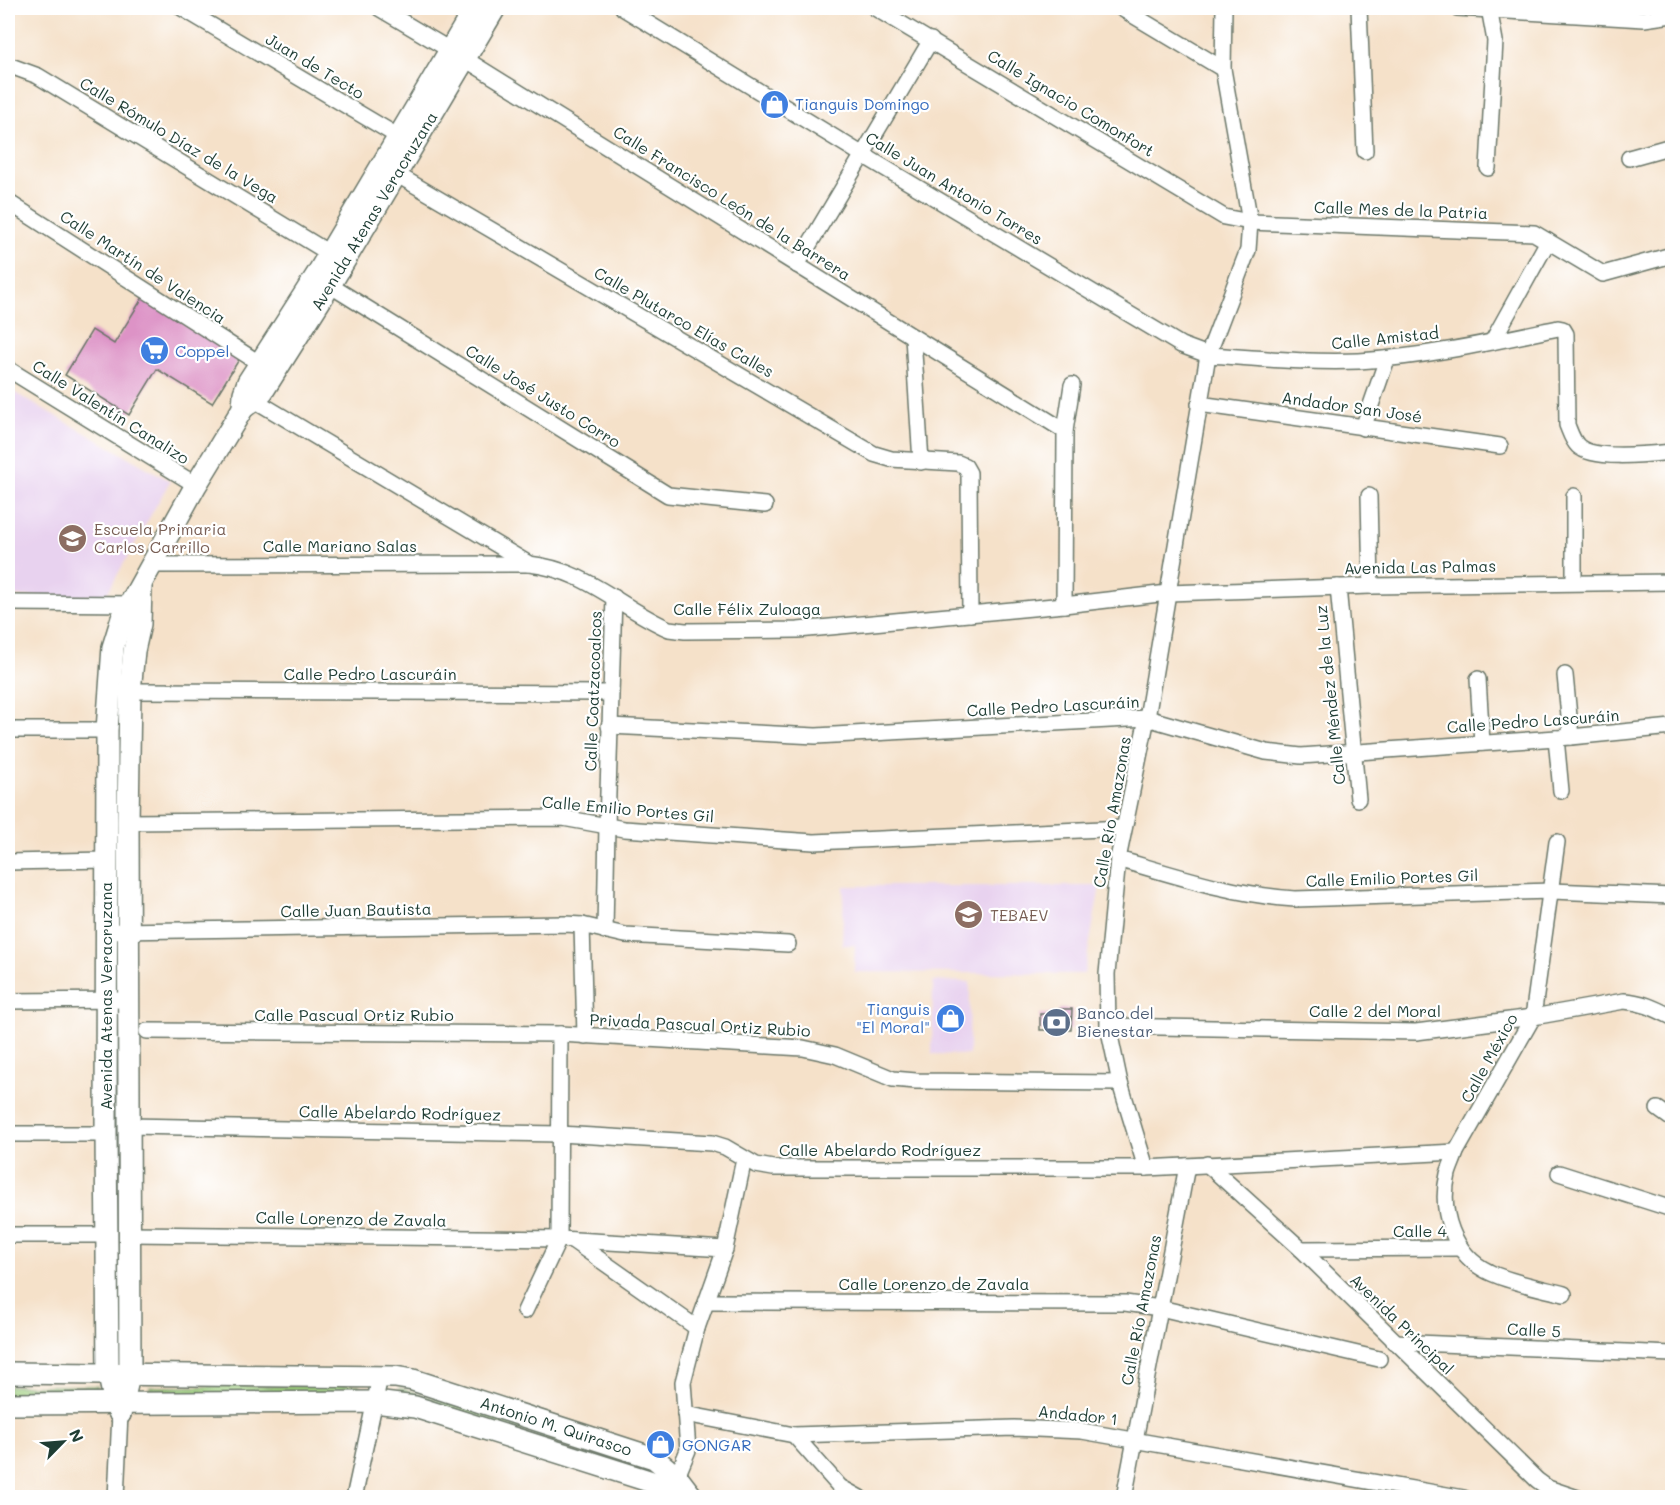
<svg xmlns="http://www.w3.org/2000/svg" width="1680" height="1505" font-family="Mali,sans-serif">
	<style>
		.built { fill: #e8d2ef }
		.green { fill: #9dce7d; stroke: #5e8658; stroke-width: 1.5 }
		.building { fill: #dd93c6 }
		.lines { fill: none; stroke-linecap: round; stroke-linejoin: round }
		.street-casing { stroke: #6a7668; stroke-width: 18 }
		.secondary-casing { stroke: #6a7668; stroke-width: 24 }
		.street { stroke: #fff; stroke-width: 15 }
		.secondary { stroke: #fff; stroke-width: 21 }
		.labels { text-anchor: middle; stroke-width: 4.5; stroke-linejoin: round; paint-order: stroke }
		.street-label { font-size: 16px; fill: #1f3d34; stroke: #fff }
		.shop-label { font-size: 16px; fill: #366cbe; stroke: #fff; text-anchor: start }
		.education-label { font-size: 16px; fill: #785e54; stroke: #fff; text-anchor: start }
		.service-label { font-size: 16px; fill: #4e5e75; stroke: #fff; text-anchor: start }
	</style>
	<rect width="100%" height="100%" fill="#fff"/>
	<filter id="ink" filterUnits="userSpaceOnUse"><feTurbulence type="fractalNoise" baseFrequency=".0167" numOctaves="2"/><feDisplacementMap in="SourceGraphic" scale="12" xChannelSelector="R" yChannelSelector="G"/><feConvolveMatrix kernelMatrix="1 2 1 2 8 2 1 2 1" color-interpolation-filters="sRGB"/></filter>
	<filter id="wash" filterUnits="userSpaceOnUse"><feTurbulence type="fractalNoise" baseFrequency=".008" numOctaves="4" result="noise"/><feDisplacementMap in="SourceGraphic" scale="24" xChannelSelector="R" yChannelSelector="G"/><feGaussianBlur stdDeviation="1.35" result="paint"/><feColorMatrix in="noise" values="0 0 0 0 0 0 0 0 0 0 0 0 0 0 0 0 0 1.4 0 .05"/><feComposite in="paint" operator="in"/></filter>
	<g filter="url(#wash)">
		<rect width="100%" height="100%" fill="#f5e1c9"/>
		<!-- built -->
		<g class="built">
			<polygon points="8,389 170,481 105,597 8,596"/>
			<polygon points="844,886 1100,886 1084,974 854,972 855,945 842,945"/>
			<polygon points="933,981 970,982 969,1055 932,1054"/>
		</g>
		<!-- green -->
		<g class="green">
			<polygon points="117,1010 121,1010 120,1357 115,1357"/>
			<polygon points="359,1385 360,1393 148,1396 150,1387"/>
			<polygon points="8,1386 97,1386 97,1400 8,1399"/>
			<polygon points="400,1388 658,1466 656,1473 398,1394"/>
		</g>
		<g id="blocks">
			<!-- building -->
			<g class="building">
				<polygon points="143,297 240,358 212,403 157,369 129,415 65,375 92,330 114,344"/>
				<polygon points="1059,1009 1072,1009 1071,1030 1040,1030 1040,1014 1059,1014"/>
			</g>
		</g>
	</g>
	<g filter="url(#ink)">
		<use href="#blocks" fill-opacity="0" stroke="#6a7668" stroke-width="1.5"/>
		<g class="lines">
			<defs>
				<g id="street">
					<polyline points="182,8 399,137"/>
					<polyline points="379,8 465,59 1065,431"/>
					<path d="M623,8l240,147 318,190 27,10c50,3 101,8 151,6 67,-4 133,-19 199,-33l5,1 3,5 1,91c3,7 5,15 11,21 16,15 73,8 94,6"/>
					<polyline points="875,8 1224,217 1250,222 1534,233 1603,274 1672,255"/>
					<polyline points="1121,8 1223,69"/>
					<polyline points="1359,8 1365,151"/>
					<polyline points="1457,8 1644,19 1672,15"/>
					<polyline points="8,65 38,76 329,253"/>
					<polyline points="1629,158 1672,146"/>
					<polyline points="1488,168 1495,41 1489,8"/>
					<polyline points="396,174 874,454 891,459 958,463 965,466 969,473 970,614"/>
					<polyline points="8,202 259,363"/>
					<polyline points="797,265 931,40"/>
					<polyline points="323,281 668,495 765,505"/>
					<polyline points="913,337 921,462"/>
					<polyline points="1492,342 1548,241"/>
					<polyline points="8,369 196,485"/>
					<path d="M246,395l283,169c58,6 90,43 140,65l16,2 113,-1 266,-25 104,-12 203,-7 301,-4"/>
					<polyline points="1199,404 1500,446"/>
					<polyline points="1363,428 1387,359"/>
					<polyline points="1369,496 1371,586"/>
					<polyline points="150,565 528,564"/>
					<polyline points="1574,582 1574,496"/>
					<polyline points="1338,587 1358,799"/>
					<polyline points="8,603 137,604"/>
					<polyline points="1064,605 1065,431 1072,385"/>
					<polyline points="1565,675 1571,737"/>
					<polyline points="1478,679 1482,743"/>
					<polyline points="130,691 610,693"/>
					<polyline points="609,726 816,736 1147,718 1266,752 1301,756 1571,737 1672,727"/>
					<polyline points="8,730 107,730"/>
					<polyline points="1556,738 1561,791"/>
					<polyline points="128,822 563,818 624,829 814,842 1124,828"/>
					<path d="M1557,842l-24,175 -77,135c-2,7 -6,15 -8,22 -9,37 5,81 41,98 20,10 52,16 75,22"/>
					<path d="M1118,859c59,17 115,36 177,40l257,-8 120,5"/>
					<polyline points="8,862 106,860"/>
					<polyline points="582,925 585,1036"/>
					<polyline points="119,931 565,924 582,925 625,935 788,944"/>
					<polyline points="605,931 607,825 614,597"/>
					<polyline points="8,1001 129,1000"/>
					<path d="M1108,1026l308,6 117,-15 91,-16c19,1 32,8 48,16"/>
					<polyline points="147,1031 560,1034 803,1048 835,1055 893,1079 916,1081 1120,1083"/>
					<polyline points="1658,1109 1672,1119"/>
					<polyline points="129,1126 560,1134 712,1143 725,1147 756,1165 773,1168 1146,1168 1456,1152"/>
					<polyline points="8,1134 106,1134"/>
					<polyline points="1207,1164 1301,1249 1537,1480 1548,1488 1578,1498"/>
					<polyline points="1146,1168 1120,1083 1108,1026 1107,974 1118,859 1147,718 1208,355 1248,250 1250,222 1223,69 1224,8"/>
					<polyline points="1559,1173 1672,1209"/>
					<polyline points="130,1234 559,1239 725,1249"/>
					<polyline points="8,1235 107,1235"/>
					<polyline points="572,1240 697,1328"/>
					<polyline points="1301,1249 1460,1248"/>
					<polyline points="707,1302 1125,1303 1160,1308 1379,1359"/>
					<polyline points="525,1311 559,1239 560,1034"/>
					<polyline points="1394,1342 1672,1354"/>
					<polyline points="685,1414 794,1435 1014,1428 1082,1431 1464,1498"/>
					<polyline points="794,1435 840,1487 860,1498"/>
					<polyline points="673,1486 688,1450 683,1382 697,1328 725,1249 744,1159"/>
					<polyline points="116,1498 120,1414"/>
					<polyline points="354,1498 380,1377"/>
					<polyline points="1124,1498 1187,1166"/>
				</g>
				<g id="secondary">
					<polyline points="243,408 244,393 248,382 316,276 475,8"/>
					<polyline points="8,1373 395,1377 413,1380 654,1458 677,1477 693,1498"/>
					<polyline points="8,1404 375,1402 415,1407 690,1494"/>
					<polyline points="120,1414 115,1403 108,1372 106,1134 107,730 113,647 122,618 196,485 243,408 255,399 263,391 330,285 495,8"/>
					<polyline points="120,1414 130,1372 128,822 130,691 134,651 140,624 141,587"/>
				</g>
			</defs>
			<!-- street casing -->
			<use href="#street" class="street-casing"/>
			<!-- secondary casing -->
			<use href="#secondary" class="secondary-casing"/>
			<!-- street -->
			<use href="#street" class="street"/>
			<!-- secondary -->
			<use href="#secondary" class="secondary"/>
		</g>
	</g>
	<!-- icons -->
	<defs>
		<symbol id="shop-disc" viewBox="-11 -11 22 22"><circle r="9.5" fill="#3f7fe0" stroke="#fff"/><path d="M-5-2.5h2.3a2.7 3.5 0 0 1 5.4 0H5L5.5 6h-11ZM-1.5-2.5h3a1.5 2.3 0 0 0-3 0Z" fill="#fff"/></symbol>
		<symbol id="supermarket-disc" viewBox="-11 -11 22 22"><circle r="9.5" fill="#3f7fe0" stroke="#fff"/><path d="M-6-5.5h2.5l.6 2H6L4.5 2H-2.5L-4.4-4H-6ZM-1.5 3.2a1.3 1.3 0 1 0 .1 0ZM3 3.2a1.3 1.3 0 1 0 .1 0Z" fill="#fff"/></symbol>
		<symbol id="school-disc" viewBox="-11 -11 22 22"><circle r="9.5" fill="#8d6e63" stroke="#fff"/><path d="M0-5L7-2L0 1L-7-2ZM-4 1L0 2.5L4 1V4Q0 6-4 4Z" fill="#fff"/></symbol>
		<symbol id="bank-disc" viewBox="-11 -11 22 22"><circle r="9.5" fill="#5c6f8a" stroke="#fff"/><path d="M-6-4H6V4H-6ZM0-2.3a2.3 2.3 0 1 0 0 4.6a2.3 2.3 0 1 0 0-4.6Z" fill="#fff"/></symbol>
	</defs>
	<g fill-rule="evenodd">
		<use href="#shop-disc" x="758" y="88" width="33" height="33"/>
		<use href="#supermarket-disc" x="138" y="334" width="33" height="33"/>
		<use href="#school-disc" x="56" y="522" width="33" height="33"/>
		<use href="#school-disc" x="952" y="898" width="33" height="33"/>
		<use href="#shop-disc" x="934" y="1002" width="33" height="33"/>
		<use href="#bank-disc" x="1040" y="1006" width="33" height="33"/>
		<use href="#shop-disc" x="644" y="1428" width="33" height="33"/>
	</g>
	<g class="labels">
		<!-- street labels -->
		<g class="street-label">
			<text transform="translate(315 66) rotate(31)" y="6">Juan de Tecto</text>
			<text transform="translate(1071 103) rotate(31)" y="6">Calle Ignacio Comonfort</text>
			<text transform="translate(179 140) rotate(31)" y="6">Calle Rómulo Díaz de la Vega</text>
			<text transform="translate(954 188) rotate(31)" y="6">Calle Juan Antonio Torres</text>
			<text transform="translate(732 203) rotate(32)" y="6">Calle Francisco León de la Barrera</text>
			<text transform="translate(1401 210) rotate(2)" y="6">Calle Mes de la Patria</text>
			<text transform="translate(374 211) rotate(-59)" y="6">Avenida Atenas Veracruzana</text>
			<text transform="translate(143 267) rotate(33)" y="6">Calle Martín de Valencia</text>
			<text transform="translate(684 322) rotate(30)" y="6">Calle Plutarco Elías Calles</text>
			<text transform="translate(1385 338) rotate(-6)" y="6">Calle Amistad</text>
			<text transform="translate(543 396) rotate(32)" y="6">Calle José Justo Corro</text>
			<text transform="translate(1352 407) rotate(8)" y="6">Andador San José</text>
			<text transform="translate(111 412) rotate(32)" y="6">Calle Valentín Canalizo</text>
			<text x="340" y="552">Calle Mariano Salas</text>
			<text transform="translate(1420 567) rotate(-1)" y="6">Avenida Las Palmas</text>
			<text x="747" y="615">Calle Félix Zuloaga</text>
			<text x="370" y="680">Calle Pedro Lascuráin</text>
			<text transform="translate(593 691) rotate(-88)" y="6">Calle Coatzacoalcos</text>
			<text transform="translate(1330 695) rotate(-96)" y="6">Calle Méndez de la Luz</text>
			<text transform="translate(1053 706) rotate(-3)" y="6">Calle Pedro Lascuráin</text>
			<text transform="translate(1533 721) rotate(-4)" y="6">Calle Pedro Lascuráin</text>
			<text transform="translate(628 809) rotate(5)" y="6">Calle Emilio Portes Gil</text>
			<text transform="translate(1112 812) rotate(-80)" y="6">Calle Río Amazonas</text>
			<text transform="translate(1392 878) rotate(-2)" y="6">Calle Emilio Portes Gil</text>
			<text transform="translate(356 910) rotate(-1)" y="6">Calle Juan Bautista</text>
			<text transform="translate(106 996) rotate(-90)" y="6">Avenida Atenas Veracruzana</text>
			<text x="1375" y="1017">Calle 2 del Moral</text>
			<text x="354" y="1021">Calle Pascual Ortiz Rubio</text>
			<text transform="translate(700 1025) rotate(3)" y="6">Privada Pascual Ortiz Rubio</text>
			<text transform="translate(1489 1058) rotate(-61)" y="6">Calle México</text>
			<text transform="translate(400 1113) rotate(1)" y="6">Calle Abelardo Rodríguez</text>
			<text x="880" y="1156">Calle Abelardo Rodríguez</text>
			<text transform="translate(351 1219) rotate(1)" y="6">Calle Lorenzo de Zavala</text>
			<text x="1420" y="1237">Calle 4</text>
			<text x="934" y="1290">Calle Lorenzo de Zavala</text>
			<text transform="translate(1141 1310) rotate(-79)" y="6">Calle Río Amazonas</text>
			<text transform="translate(1402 1324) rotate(44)" y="6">Avenida Principal</text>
			<text transform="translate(1534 1330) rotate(3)" y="6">Calle 5</text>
			<text transform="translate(1078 1415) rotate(6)" y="6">Andador 1</text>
			<text transform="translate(556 1426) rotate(18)" y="6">Antonio M. Quirasco</text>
		</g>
		<!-- shop labels -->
		<g class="shop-label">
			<text x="795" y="110">Tianguis Domingo</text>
			<text x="175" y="357">Coppel</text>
			<text x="930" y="1015" text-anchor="end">Tianguis<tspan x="930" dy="18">"El Moral"</tspan></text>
			<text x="682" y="1451">GONGAR</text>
		</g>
		<!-- education labels -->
		<g class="education-label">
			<text x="94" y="535">Escuela Primaria<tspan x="94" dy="18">Carlos Carrillo</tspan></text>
			<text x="990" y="921">TEBAEV</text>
		</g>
		<!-- service labels -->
		<g class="service-label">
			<text x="1077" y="1019">Banco del<tspan x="1077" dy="18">Bienestar</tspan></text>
		</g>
	</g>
	<!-- margin -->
	<rect width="1680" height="1505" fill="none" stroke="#fff" stroke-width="30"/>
	<!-- north arrow -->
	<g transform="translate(63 1442) rotate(65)" stroke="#ffffff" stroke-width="4.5" paint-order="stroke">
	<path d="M0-4.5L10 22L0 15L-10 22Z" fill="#1f3d34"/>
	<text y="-9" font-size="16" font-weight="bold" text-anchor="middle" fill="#1f3d34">N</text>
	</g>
</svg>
